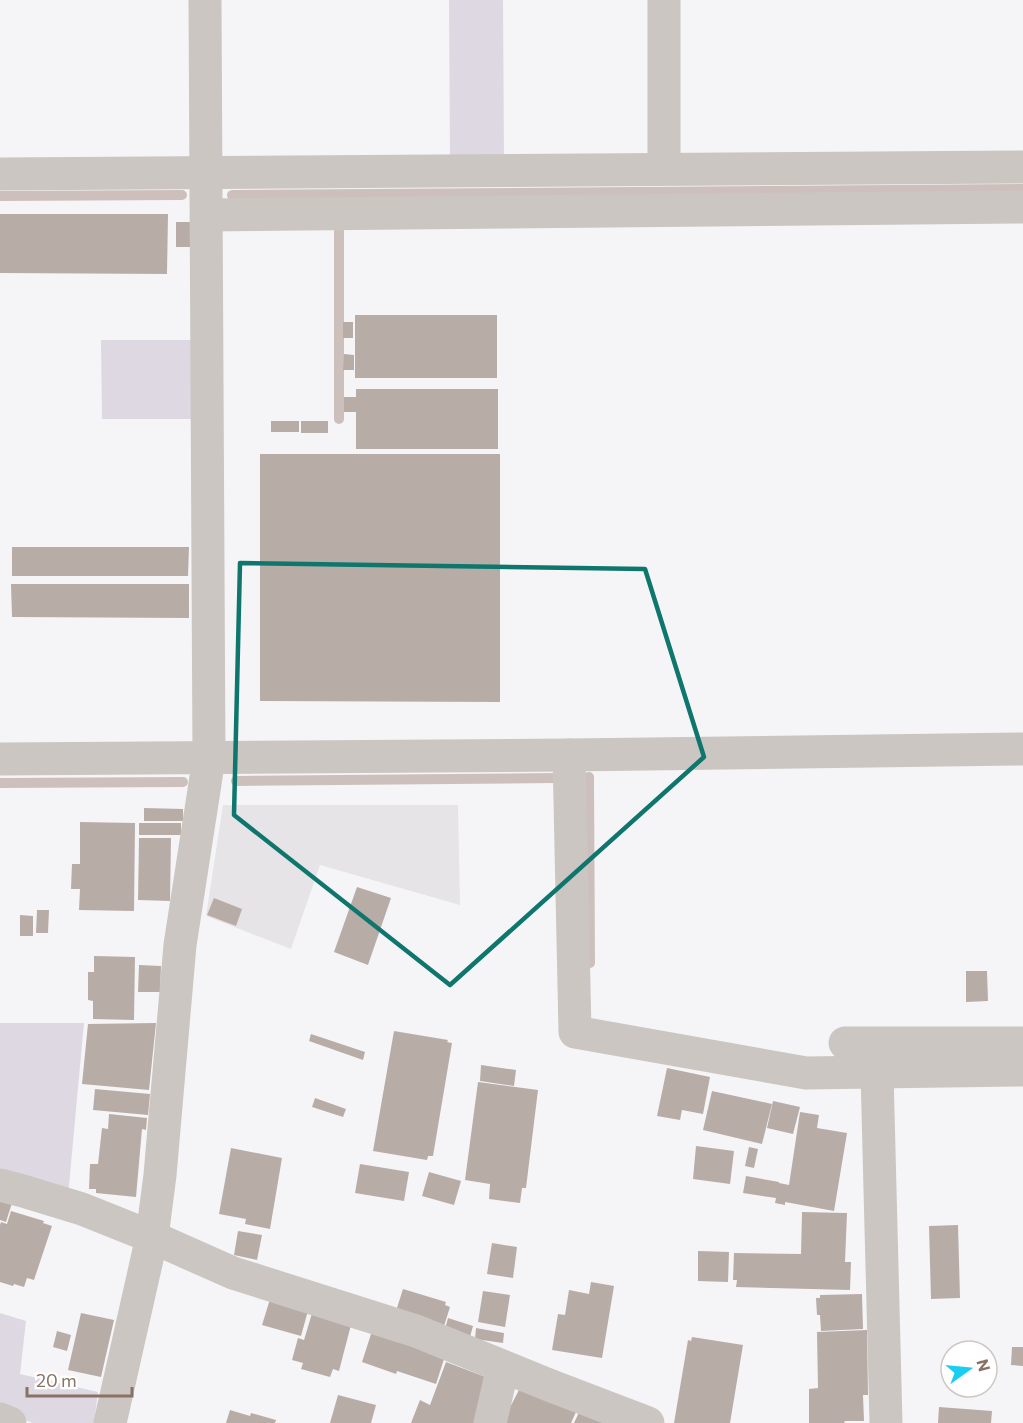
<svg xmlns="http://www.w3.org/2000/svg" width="1023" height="1423" font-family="Commissioner,sans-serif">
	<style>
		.built { fill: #e6e4e6 }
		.green { fill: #ded8e2 }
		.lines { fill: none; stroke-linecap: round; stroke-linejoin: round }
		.stream { stroke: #cdc0bc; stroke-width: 10 }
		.building { fill: #b8aca7 }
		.street { stroke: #cbc6c2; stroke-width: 33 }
		.marked { fill: none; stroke: #0f766e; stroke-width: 4.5; stroke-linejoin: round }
	</style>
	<rect width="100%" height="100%" fill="#f5f5f8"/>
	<!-- built -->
	<polygon class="built" points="223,805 458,805 460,905 320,865 291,949 206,916"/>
	<!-- green -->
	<g class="green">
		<polygon points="449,0 503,0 504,164 450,165"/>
		<polygon points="101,340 195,340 195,419 102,419"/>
		<polygon points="0,1023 84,1023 68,1196 0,1177"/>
		<polygon points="0,1313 26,1321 20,1374 98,1392 94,1423 33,1423 0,1410"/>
	</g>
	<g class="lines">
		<!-- stream -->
		<g class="stream">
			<polyline points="232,195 1023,189"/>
			<polyline points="0,196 182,195"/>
			<polyline points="339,419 339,227"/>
			<polyline points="589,777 590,963"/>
			<polyline points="236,781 557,778"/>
			<polyline points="0,783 183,782"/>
		</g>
	</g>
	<!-- building -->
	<g class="building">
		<polygon points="0,214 168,214 167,274 0,273"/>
		<rect x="176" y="222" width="15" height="25"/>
		<rect x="355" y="315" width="142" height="63"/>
		<rect x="343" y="322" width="10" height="16"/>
		<polygon points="344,354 354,355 354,370 343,370"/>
		<polygon points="356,389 498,389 498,449 356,449 356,412 344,412 344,397 356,397"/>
		<rect x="271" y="421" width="28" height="11"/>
		<rect x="301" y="421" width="27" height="12"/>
		<polygon points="260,454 500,454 500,702 260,701"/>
		<polygon points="12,547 189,547 188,576 12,576"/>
		<polygon points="11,584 189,584 189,618 12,617"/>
		<polygon points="144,808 183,809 183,821 144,821"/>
		<polygon points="80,822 135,823 134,911 79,910 80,889 71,889 72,864 80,864"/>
		<rect x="139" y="823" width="42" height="12"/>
		<polygon points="139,838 171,838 170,901 138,900"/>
		<polygon points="357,887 391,898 368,965 334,952"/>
		<polygon points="214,898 242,909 236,926 207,915"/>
		<polygon points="37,910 49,910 48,933 36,933"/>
		<polygon points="20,915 33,916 33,936 20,936"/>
		<polygon points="94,956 135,957 134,1020 93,1019 93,1001 88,1000 88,972 94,972"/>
		<polygon points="139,965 161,966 160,992 138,992"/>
		<polygon points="966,971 987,971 988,1001 966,1002"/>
		<polygon points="156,1023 149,1090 82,1084 88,1024"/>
		<polygon points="394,1031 448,1040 447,1042 452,1043 433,1156 428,1156 427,1160 373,1151"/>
		<polygon points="311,1034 365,1052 363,1060 309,1041"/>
		<polygon points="481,1065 516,1070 514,1086 480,1081"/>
		<polygon points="667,1068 710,1077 703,1114 682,1110 680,1120 657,1116"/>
		<polygon points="478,1082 538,1090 526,1188 522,1188 520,1203 489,1199 490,1184 465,1180"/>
		<polygon points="95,1089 150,1094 148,1115 93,1110"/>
		<polygon points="712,1091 772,1104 762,1144 703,1130"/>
		<polygon points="315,1098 346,1109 343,1117 312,1107"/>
		<polygon points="773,1101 800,1107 793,1134 767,1128"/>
		<polygon points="800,1112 819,1115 817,1128 847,1133 834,1211 785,1202 785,1205 775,1203 776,1198 743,1193 746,1176 779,1182 779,1183 789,1185"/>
		<polygon points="109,1114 147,1118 146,1130 142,1129 136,1197 96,1193 96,1189 89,1189 90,1164 98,1164 102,1128 108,1129"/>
		<polygon points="696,1146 734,1151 730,1184 693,1179"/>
		<polygon points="749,1147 758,1149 754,1168 745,1166"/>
		<polygon points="231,1148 282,1158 270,1229 245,1224 246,1219 219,1214"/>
		<polygon points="360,1164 409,1172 404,1201 355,1193"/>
		<polygon points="429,1172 461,1181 454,1205 422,1196"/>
		<polygon points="0,1199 12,1203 6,1222 0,1220"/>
		<polygon points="11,1211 44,1221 43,1223 52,1226 34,1280 27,1278 24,1287 14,1284 13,1286 0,1282 0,1225 1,1222 7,1224"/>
		<polygon points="802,1212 847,1213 845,1262 851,1262 850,1290 736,1287 737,1280 733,1280 734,1253 801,1254"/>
		<polygon points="958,1225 960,1298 931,1299 929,1226"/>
		<polygon points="238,1231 262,1235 257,1260 234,1255"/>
		<polygon points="492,1243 517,1247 513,1278 487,1274"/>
		<polygon points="698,1251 729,1252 728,1282 698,1281"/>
		<polygon points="591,1282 614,1286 602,1358 552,1350 558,1314 565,1315 569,1290 589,1294"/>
		<polygon points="403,1289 446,1302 445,1305 450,1307 444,1326 396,1311"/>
		<polygon points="483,1291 510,1295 505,1327 478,1322"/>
		<polygon points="862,1294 863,1329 821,1331 820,1315 817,1315 816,1298 820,1298 820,1295"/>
		<polygon points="271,1296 309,1307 301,1336 262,1325"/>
		<polygon points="313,1310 352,1321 339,1371 333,1369 330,1377 301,1369 303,1363 292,1360 298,1338 304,1340"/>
		<polygon points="81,1313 114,1320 101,1377 68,1370"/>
		<polygon points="448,1318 473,1326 470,1337 445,1329"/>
		<polygon points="476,1328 504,1333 503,1343 475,1339"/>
		<polygon points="867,1330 868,1395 863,1395 864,1421 845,1421 844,1423 809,1423 809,1389 818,1388 817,1332"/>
		<polygon points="57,1331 71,1335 67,1351 53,1347"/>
		<polygon points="372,1331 445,1356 436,1384 397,1371 396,1374 362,1362"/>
		<polygon points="692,1337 743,1345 730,1423 674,1423 688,1340 691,1341"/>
		<polygon points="1012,1347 1023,1347 1023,1366 1011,1365"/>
		<polygon points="446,1362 491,1379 475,1423 411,1423 420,1400 430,1405"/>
		<polygon points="522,1384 576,1412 571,1423 502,1423"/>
		<polygon points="338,1395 376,1405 371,1423 330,1423"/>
		<polygon points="939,1407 992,1411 991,1423 938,1423"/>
		<polygon points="230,1410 250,1416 251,1413 276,1420 275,1423 226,1423"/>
		<polygon points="580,1410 607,1423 574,1423"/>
	</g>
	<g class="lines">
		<!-- street -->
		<g class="street">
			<polyline points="664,0 664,168"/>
			<path d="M0,174c341,-1 682,-6 1023,-7"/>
			<polyline points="207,215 1023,207"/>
			<polyline points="569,755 575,1032 806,1073 1023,1070"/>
			<polyline points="0,759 569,755 1023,749"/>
			<polyline points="845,1043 1023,1043"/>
			<polyline points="877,1072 886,1423"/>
			<polyline points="0,1185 23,1191 82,1209 152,1237 233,1273 416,1331 549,1385 648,1423"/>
			<polyline points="0,1419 10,1423"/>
			<polyline points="110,1423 152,1237 160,1175 180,945 209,758 205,0"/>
			<polyline points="490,1423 503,1367"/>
		</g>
	</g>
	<!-- marked area -->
	<path class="marked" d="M240,563l405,6 59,188 -254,228 -216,-170z"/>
	<!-- north arrow -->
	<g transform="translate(969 1369) rotate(75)"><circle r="28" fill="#ffffff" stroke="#d0c7c1" stroke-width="1.5"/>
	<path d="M0-4.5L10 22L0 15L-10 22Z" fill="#1acdf3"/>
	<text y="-9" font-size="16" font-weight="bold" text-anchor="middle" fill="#897264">N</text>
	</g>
	<!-- scale -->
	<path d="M27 1387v9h105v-9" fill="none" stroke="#897264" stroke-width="3"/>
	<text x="36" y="1387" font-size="18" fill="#897264" stroke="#ffffff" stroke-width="4.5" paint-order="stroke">20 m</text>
</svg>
